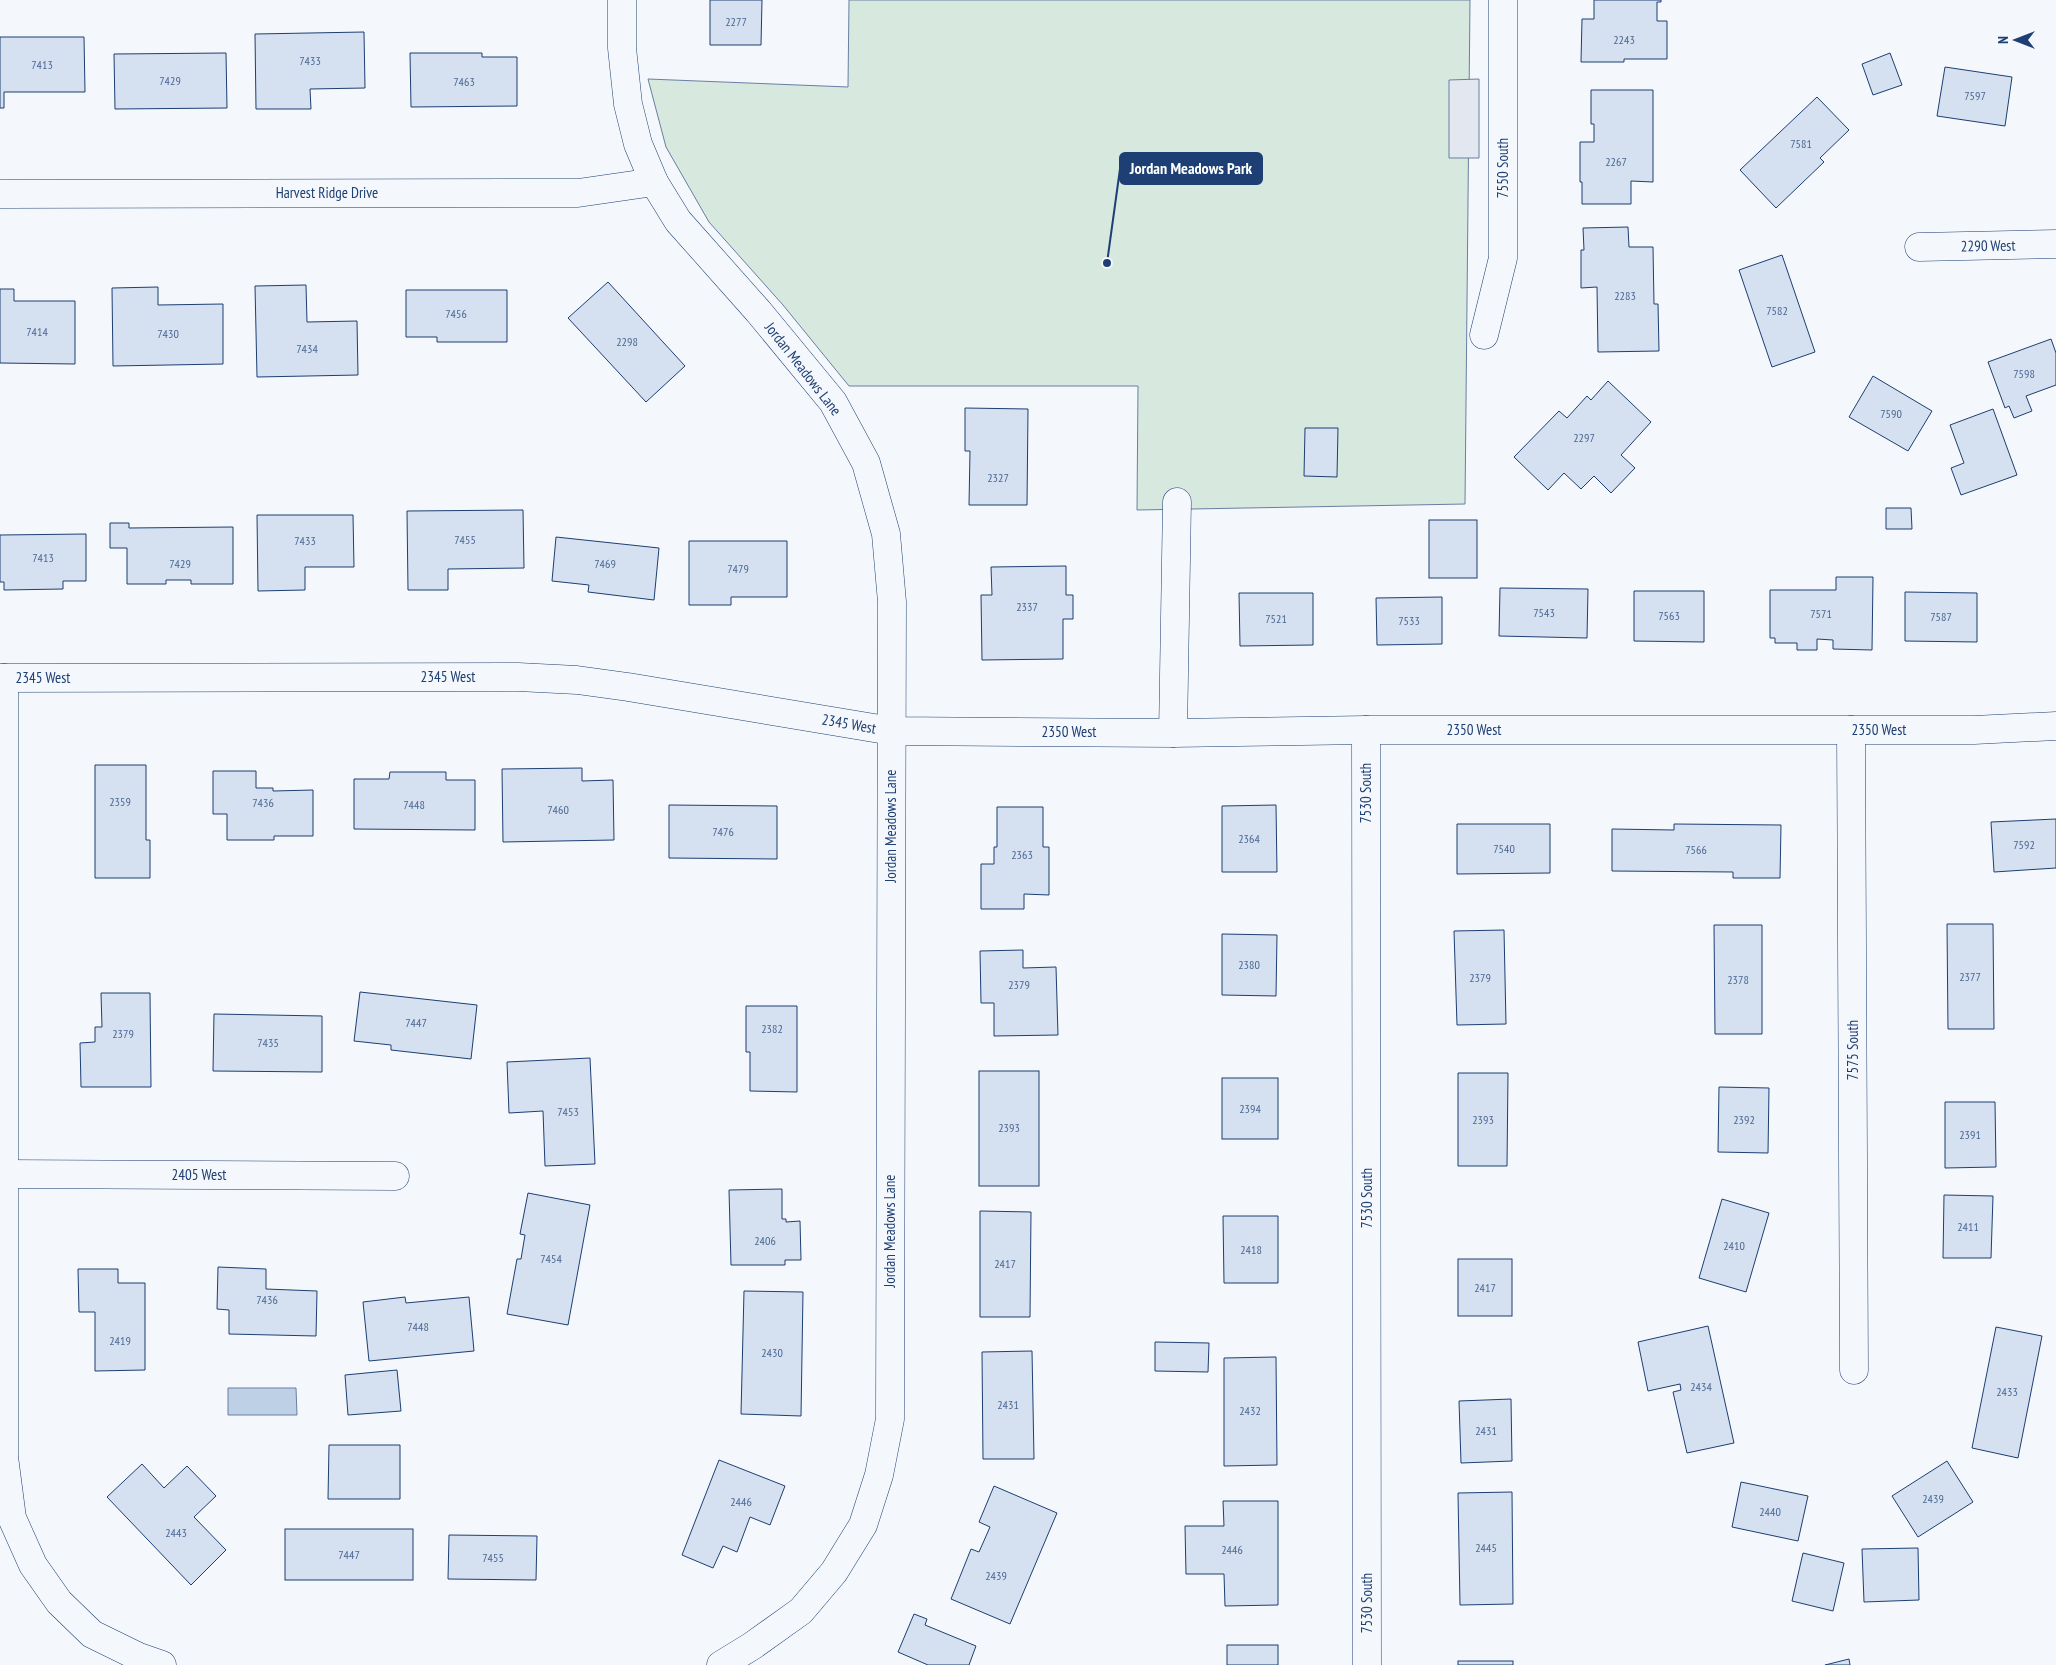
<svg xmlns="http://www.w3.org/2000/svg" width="2056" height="1665" font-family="'PT Sans Narrow',sans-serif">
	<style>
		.green { fill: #d7e8df; stroke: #687fa3 }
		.parking { fill: #e3e8f0; stroke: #687fa3 }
		.water { fill: #bed0e5; stroke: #687fa3 }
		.building { fill: #d5e0f0; stroke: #1d3f73 }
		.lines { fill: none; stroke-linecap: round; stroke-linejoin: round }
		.street-casing { stroke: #1d3f73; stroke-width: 29 }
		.street { stroke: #f4f7fb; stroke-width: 28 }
		.labels { text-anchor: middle; stroke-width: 4; stroke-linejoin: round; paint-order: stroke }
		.number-label { font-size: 12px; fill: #4b6792 }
		.street-label { font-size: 15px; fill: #1d3f73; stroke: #f4f7fb }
		.leader { fill: none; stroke: #1d3f73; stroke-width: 2 }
		.callout-dot { fill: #1d3f73; stroke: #f4f7fb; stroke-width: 2 }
		.callout { fill: #1d3f73; stroke: #1d3f73; stroke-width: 2 }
		.callout-label { font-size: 16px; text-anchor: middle; font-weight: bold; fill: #fff }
	</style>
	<rect width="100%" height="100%" fill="#f4f7fb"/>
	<!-- green -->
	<polygon class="green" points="849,0 1470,0 1465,504 1137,510 1138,386 849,386 783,305 709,222 666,147 648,79 848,87"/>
	<!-- parking -->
	<polygon class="parking" points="1479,79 1479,158 1449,158 1449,80"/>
	<!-- water -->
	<polygon class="water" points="228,1388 296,1388 297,1415 228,1415"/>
	<!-- building -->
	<g class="building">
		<polygon points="710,0 762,0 761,45 710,45"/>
		<polygon points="1594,0 1661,0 1661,2 1657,2 1657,21 1667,21 1667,59 1624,59 1624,62 1581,62 1582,19 1594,19"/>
		<polygon points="364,32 365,88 310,89 311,109 256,109 255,34"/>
		<polygon points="0,37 84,37 85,92 4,92 4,108 0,108"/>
		<polygon points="226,53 227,108 115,109 114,54"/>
		<polygon points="410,53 482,53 482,57 517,57 517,106 411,107"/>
		<polygon points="1890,53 1902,85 1873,95 1862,64"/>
		<polygon points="1945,67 2012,77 2005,126 1937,116"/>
		<polygon points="1591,90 1653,90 1653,182 1631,181 1631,204 1582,204 1582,182 1580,182 1580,142 1594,142 1594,124 1591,124"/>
		<polygon points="1817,97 1849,130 1820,158 1824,162 1776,208 1740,170"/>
		<polygon points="1628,227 1629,247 1653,247 1654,304 1658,304 1659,351 1598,352 1597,287 1581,288 1581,250 1584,250 1583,228"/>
		<polygon points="1782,255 1815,352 1772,367 1739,270"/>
		<polygon points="608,282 685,366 646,402 568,318"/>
		<polygon points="306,285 307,322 357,321 358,375 257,377 255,286"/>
		<polygon points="158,287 158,305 223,304 223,364 113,366 112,288"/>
		<polygon points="0,289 14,289 14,301 75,301 75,364 0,363"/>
		<polygon points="406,290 507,290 507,342 437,342 437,337 406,337"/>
		<polygon points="2051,339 2056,353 2056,385 2026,396 2032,411 2014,418 2009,406 2005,408 1988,362"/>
		<polygon points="1873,376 1932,411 1908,451 1849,417"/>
		<polygon points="1608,381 1651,422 1621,455 1635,468 1611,493 1594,476 1581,489 1564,473 1548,490 1514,457 1559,411 1567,418 1587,396 1591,400"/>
		<polygon points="965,408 1028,409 1027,505 969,505 970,451 965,451"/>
		<polygon points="1993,409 2017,475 1961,495 1951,468 1964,463 1950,425"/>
		<polygon points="1305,428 1338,428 1337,477 1304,476"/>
		<polygon points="1886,508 1911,508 1912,529 1886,529"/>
		<polygon points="523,510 524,568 448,569 448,590 408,590 407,511"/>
		<polygon points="257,515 353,515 354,567 305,567 305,590 258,591"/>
		<rect x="1429" y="520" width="48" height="58"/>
		<polygon points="110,523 129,523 129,528 233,527 233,584 191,584 191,580 166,580 166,584 127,584 127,548 110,548"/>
		<polygon points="86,534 86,581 63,581 63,589 4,590 4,582 0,582 0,535"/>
		<polygon points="556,537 659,548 654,600 588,592 589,585 552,581"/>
		<polygon points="689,541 787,541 787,597 731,597 731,605 689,605"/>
		<polygon points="1066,566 1066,595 1073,595 1073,619 1063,619 1063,659 982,660 981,595 992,595 991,567"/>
		<polygon points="1836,577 1873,577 1872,650 1833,649 1833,640 1817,639 1817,650 1797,650 1797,643 1775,643 1775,638 1770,638 1770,590 1836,590"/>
		<polygon points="1500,588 1588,589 1587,638 1499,636"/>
		<polygon points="1634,591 1704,591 1704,642 1634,641"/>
		<polygon points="1905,592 1977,593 1977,642 1905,641"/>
		<polygon points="1239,593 1313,593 1313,645 1240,646"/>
		<polygon points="1442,597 1442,644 1377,645 1376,598"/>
		<polygon points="95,765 146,765 146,840 150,840 150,878 95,878"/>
		<polygon points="582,768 582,781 613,780 614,840 503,842 502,769"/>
		<polygon points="213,771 256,771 256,788 273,788 273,791 313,790 313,836 274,836 274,840 227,840 227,814 213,814"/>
		<polygon points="390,772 446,772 446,780 475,780 475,830 354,829 354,779 389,779"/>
		<polygon points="669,805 777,806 777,859 669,858"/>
		<polygon points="1276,805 1277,872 1222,872 1222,806"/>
		<polygon points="997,807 1043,807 1043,847 1049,847 1049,895 1024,894 1024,909 981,909 981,864 994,864 994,847 997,847"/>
		<polygon points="2056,819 2056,868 1994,872 1991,822"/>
		<polygon points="1457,824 1550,824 1550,873 1457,874"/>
		<polygon points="1674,824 1781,825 1780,878 1733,878 1733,872 1612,871 1612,829 1674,830"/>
		<polygon points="1947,924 1993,924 1994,1029 1948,1029"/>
		<polygon points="1714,925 1762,925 1762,1034 1715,1034"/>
		<polygon points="1504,930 1506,1024 1457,1025 1454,931"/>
		<polygon points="1222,934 1277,935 1276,996 1222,995"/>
		<polygon points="1023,950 1023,968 1056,967 1058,1035 994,1036 994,1003 981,1003 980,951"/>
		<polygon points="360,992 477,1005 471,1059 391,1050 391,1045 354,1041"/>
		<polygon points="101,993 150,993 151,1087 81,1087 80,1043 95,1042 95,1027 102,1027"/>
		<polygon points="746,1006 797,1006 797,1092 750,1091 750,1052 746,1052"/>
		<polygon points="214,1014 322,1016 322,1072 213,1071"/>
		<polygon points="590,1058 595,1164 545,1166 543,1111 509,1113 507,1062"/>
		<rect x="979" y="1071" width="60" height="115"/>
		<polygon points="1458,1073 1508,1073 1507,1166 1458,1166"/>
		<rect x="1222" y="1078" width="56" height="61"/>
		<polygon points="1719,1087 1769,1088 1768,1153 1718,1152"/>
		<polygon points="1945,1102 1995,1102 1996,1167 1945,1168"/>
		<polygon points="782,1189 782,1219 786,1219 786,1222 800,1221 801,1260 785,1260 785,1265 731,1265 729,1190"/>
		<polygon points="528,1193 590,1205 568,1325 507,1314 517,1259 521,1259 525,1235 520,1234"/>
		<polygon points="1944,1195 1993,1196 1991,1258 1943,1258"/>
		<polygon points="1722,1199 1769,1213 1746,1292 1699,1278"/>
		<polygon points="980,1211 1031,1212 1030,1317 980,1317"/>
		<polygon points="1223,1216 1278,1216 1278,1283 1224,1283"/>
		<rect x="1458" y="1259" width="54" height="57"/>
		<polygon points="218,1267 266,1269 266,1289 317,1291 316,1336 229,1334 229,1310 217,1309"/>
		<polygon points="78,1269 118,1269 118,1283 145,1283 145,1370 95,1371 95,1312 79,1312"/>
		<polygon points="744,1291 803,1292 801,1416 741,1414"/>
		<polygon points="405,1297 406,1303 469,1297 474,1351 369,1361 363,1302"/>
		<polygon points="1708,1326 1734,1443 1687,1453 1673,1392 1681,1390 1680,1384 1648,1391 1638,1342"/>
		<polygon points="1996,1327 2042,1336 2018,1458 1972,1448"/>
		<polygon points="1155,1342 1209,1343 1208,1372 1155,1371"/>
		<polygon points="1032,1351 1034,1459 983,1459 982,1352"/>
		<polygon points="1276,1357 1277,1465 1224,1466 1224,1358"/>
		<polygon points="397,1370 401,1411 348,1415 345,1375"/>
		<polygon points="1511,1399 1512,1461 1461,1463 1459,1401"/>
		<polygon points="329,1445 400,1445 400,1499 328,1499"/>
		<polygon points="719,1460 785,1486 770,1525 750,1517 737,1552 723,1546 713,1568 682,1555"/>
		<polygon points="1947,1461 1973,1502 1918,1537 1892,1496"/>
		<polygon points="142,1464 164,1488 187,1466 216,1496 194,1517 226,1550 191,1585 107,1497"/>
		<polygon points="1741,1482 1808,1496 1798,1541 1732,1527"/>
		<polygon points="994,1486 1057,1513 1010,1624 951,1599 971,1549 979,1552 990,1527 979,1522"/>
		<polygon points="1512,1492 1513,1604 1460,1605 1458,1493"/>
		<polygon points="1223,1501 1278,1501 1278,1605 1225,1606 1224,1574 1186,1574 1185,1526 1224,1526"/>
		<rect x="285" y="1529" width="128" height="51"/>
		<polygon points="449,1535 537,1536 536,1580 448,1579"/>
		<polygon points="1918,1548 1919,1600 1864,1602 1862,1549"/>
		<polygon points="1803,1553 1844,1563 1833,1611 1792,1601"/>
		<polygon points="914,1614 927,1619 925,1625 976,1646 969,1665 928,1665 898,1652"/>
		<rect x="1227" y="1645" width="51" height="20"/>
		<polygon points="1849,1659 1850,1665 1825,1665"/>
		<rect x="1458" y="1661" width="55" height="4"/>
	</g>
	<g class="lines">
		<defs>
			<g id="street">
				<polyline points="622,0 622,48 628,104 638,144 654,182 678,221 758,311 833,402 866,463 886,534 892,602 890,1419 879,1475 863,1525 834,1572 801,1611 752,1646 721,1665"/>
				<polyline points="0,194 578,193 654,182"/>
				<polyline points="1919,247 2056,244"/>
				<polyline points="1484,335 1503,258 1503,0"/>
				<polyline points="0,678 518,677 577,680 628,687 892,731 1173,733 1366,730 1974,730 2056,726"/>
				<polyline points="4,678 4,1457 12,1518 33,1565 59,1602 92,1634 139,1657 162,1665"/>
				<polyline points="1366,730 1367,1665"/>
				<polyline points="1851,730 1854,1370"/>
				<polyline points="1173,733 1177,502"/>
				<polyline points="3,1174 395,1176"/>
			</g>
		</defs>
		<!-- street casing -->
		<use href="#street" class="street-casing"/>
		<!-- street -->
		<use href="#street" class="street"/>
	</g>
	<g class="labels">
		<!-- number labels -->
		<g class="number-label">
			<text x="736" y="26">2277</text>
			<text x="1624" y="44">2243</text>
			<text x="310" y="65">7433</text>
			<text x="42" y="69">7413</text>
			<text x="170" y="85">7429</text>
			<text x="464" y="86">7463</text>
			<text x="1975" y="100">7597</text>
			<text x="1801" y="148">7581</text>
			<text x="1616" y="166">2267</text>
			<text x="1625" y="300">2283</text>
			<text x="1777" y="315">7582</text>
			<text x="456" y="318">7456</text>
			<text x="37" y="336">7414</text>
			<text x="168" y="338">7430</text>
			<text x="627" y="346">2298</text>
			<text x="307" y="353">7434</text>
			<text x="2024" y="378">7598</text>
			<text x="1891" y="418">7590</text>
			<text x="1584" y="442">2297</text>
			<text x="998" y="482">2327</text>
			<text x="465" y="544">7455</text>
			<text x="305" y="545">7433</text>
			<text x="43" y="562">7413</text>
			<text x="180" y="568">7429</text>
			<text x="605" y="568">7469</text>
			<text x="738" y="573">7479</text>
			<text x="1027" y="611">2337</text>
			<text x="1544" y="617">7543</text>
			<text x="1821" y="618">7571</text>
			<text x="1669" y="620">7563</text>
			<text x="1941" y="621">7587</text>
			<text x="1276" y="623">7521</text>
			<text x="1409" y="625">7533</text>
			<text x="120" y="806">2359</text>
			<text x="263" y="807">7436</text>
			<text x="414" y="809">7448</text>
			<text x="558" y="814">7460</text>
			<text x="723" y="836">7476</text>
			<text x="1249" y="843">2364</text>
			<text x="2024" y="849">7592</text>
			<text x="1504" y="853">7540</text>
			<text x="1696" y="854">7566</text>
			<text x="1022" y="859">2363</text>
			<text x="1249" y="969">2380</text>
			<text x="1970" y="981">2377</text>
			<text x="1480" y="982">2379</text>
			<text x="1738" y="984">2378</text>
			<text x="1019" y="989">2379</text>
			<text x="416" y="1027">7447</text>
			<text x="772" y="1033">2382</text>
			<text x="123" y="1038">2379</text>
			<text x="268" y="1047">7435</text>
			<text x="1250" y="1113">2394</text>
			<text x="568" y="1116">7453</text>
			<text x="1483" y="1124">2393</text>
			<text x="1744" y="1124">2392</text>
			<text x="1009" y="1132">2393</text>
			<text x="1970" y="1139">2391</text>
			<text x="1968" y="1231">2411</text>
			<text x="765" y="1245">2406</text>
			<text x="1734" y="1250">2410</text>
			<text x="1251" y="1254">2418</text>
			<text x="551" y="1263">7454</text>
			<text x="1005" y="1268">2417</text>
			<text x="1485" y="1292">2417</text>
			<text x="267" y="1304">7436</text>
			<text x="418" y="1331">7448</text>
			<text x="120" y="1345">2419</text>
			<text x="772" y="1357">2430</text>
			<text x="1701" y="1391">2434</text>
			<text x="2007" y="1396">2433</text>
			<text x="1008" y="1409">2431</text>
			<text x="1250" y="1415">2432</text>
			<text x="1486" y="1435">2431</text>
			<text x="1933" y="1503">2439</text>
			<text x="741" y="1506">2446</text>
			<text x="1770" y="1516">2440</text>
			<text x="176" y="1537">2443</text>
			<text x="1486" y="1552">2445</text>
			<text x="1232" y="1554">2446</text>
			<text x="349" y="1559">7447</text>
			<text x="493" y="1562">7455</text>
			<text x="996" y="1580">2439</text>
		</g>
		<!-- street labels -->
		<g class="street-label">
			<text transform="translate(1503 168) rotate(-90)" y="5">7550 South</text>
			<text x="327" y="198">Harvest Ridge Drive</text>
			<text transform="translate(1988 246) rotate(-1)" y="5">2290 West</text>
			<text transform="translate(803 369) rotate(52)" y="5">Jordan Meadows Lane</text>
			<text x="448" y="682">2345 West</text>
			<text x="43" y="683">2345 West</text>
			<text transform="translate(849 724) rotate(10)" y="5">2345 West</text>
			<text x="1474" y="735">2350 West</text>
			<text x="1879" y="735">2350 West</text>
			<text x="1069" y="737">2350 West</text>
			<text transform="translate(1366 793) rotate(-90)" y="5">7530 South</text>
			<text transform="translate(891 826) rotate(-90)" y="5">Jordan Meadows Lane</text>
			<text transform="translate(1853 1050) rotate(-90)" y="5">7575 South</text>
			<text x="199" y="1180">2405 West</text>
			<text transform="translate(1367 1198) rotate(-90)" y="5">7530 South</text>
			<text transform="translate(890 1231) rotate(-90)" y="5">Jordan Meadows Lane</text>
			<text transform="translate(1367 1603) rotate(-90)" y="5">7530 South</text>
		</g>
	</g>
	<!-- callouts -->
	<path class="leader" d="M1107 263L1120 169"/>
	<circle class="callout-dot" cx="1107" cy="263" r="5"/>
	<rect class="callout" x="1120" y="153" width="142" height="31" rx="5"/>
	<g class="callout-label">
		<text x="1191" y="174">Jordan Meadows Park</text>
	</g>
	<!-- north arrow -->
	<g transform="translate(2016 40) rotate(270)" stroke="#f4f7fb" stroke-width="4" paint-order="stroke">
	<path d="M0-4L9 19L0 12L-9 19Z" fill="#1d3f73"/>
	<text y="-8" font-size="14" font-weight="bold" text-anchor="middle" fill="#1d3f73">N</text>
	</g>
</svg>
